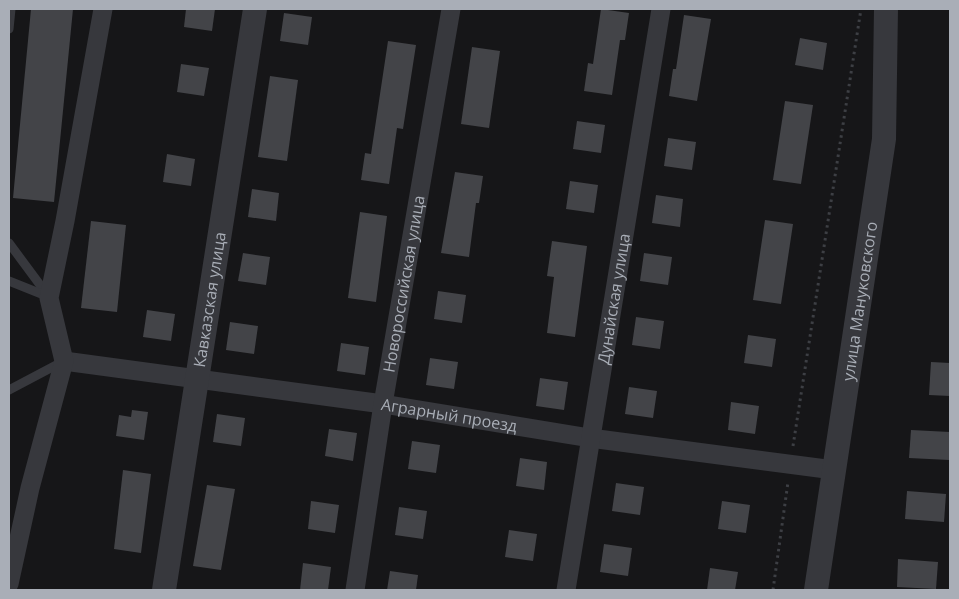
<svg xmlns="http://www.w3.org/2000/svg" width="959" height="599" font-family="'Open Sans',sans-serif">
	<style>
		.building { fill: #434448 }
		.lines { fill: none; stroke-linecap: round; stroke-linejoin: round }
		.path { stroke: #3d3f44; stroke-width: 3; stroke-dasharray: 2.5 4; stroke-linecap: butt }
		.service { stroke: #37383d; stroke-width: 9 }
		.minor { stroke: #37383d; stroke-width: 19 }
		.tertiary { stroke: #37383d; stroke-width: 24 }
		.labels { text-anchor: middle; stroke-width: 5; stroke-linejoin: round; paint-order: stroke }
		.street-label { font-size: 16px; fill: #a9aeb7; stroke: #111113 }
	</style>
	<rect width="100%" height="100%" fill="#161618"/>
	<!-- building -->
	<g class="building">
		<polygon points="31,9 73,9 54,202 13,198"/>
		<polygon points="186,9 215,9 212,31 184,27"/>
		<polygon points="601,9 629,13 625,40 620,40 612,95 584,91 588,63 593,64"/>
		<polygon points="284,13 312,17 308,45 280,41"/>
		<polygon points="684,15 711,19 697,101 669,96 673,69 676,69"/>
		<polygon points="800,38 827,43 823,70 795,65"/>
		<polygon points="388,41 416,45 403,129 397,128 389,184 361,180 365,153 371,154"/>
		<polygon points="472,47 500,51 489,128 461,124"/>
		<polygon points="181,64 209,68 204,96 177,92"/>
		<polygon points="270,76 298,80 287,161 258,157"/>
		<polygon points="785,101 813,105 801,184 773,180"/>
		<polygon points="577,121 605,125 601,153 573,149"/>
		<polygon points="668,138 696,142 692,170 664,166"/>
		<polygon points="167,154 195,159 191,186 163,182"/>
		<polygon points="455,172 483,176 479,203 476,203 469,257 441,253"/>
		<polygon points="570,181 598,185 594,213 566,209"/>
		<polygon points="252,189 279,193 276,221 248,217"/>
		<polygon points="656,195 683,199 680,227 652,223"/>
		<polygon points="360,212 387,216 376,302 348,298"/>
		<polygon points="765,220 793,224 781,304 753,300"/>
		<polygon points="91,221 126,225 117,312 81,308"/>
		<polygon points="552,241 587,246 575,337 547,333 554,277 547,276"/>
		<polygon points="243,253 270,257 266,285 238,281"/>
		<polygon points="644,253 672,257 668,285 640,281"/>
		<polygon points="438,291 466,295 462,323 434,319"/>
		<polygon points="147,310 175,314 171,341 143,337"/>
		<polygon points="636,317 664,321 660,349 632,345"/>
		<polygon points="230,322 258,326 254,354 226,350"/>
		<polygon points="748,335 776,339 772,367 744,363"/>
		<polygon points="341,343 369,347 365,375 337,371"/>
		<polygon points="430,358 458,362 454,389 426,385"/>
		<polygon points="931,362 950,363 950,396 929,395"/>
		<polygon points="540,378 568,382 564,410 536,406"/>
		<polygon points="629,387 657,391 653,418 625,414"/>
		<polygon points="731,402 759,406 755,434 728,430"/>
		<polygon points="132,410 148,412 144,440 116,436 119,415 131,417"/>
		<polygon points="217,414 245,418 241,446 213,442"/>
		<polygon points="329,429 357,433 353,461 325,456"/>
		<polygon points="911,430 950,432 949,460 909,458"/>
		<polygon points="412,441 440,445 436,473 408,469"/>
		<polygon points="520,458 547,462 544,490 516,486"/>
		<polygon points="123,470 151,474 141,553 114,549"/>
		<polygon points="616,483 644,487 640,515 612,511"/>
		<polygon points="207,485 235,489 221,570 193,566"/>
		<polygon points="907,491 946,494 944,522 905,519"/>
		<polygon points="311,501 339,505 335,533 308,529"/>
		<polygon points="722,501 750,505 746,533 718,529"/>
		<polygon points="399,507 427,511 423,539 395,535"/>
		<polygon points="509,530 537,534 533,561 505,557"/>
		<polygon points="604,544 632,548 628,576 600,572"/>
		<polygon points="898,559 938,562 936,589 897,587"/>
		<polygon points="303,563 331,567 328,590 300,590"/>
		<polygon points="710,568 738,572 735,590 707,590"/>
		<polygon points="390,571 418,575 416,590 387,590"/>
	</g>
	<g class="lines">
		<!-- path -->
		<g class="path">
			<polyline points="793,446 861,9"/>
			<polyline points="773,590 788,482"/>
		</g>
		<!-- service -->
		<g class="service">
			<polyline points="9,29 11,9"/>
			<polyline points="9,243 49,297"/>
			<polyline points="9,281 49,297"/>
			<polyline points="9,390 62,362"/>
		</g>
		<!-- minor -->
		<g class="minor">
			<path id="s1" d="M64,361l319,43 207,34 244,32"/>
			<polyline points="9,584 30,488 64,361 49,298 65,221 103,9"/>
			<path id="s2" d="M355,590l28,-186 68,-395"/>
			<path id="s3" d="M566,590l95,-581"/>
		</g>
		<!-- tertiary -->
		<g class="tertiary">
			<path id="s4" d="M164,590l91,-581"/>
			<path id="s5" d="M816,590l68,-451 2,-130"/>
		</g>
	</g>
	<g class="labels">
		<!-- street labels -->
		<g class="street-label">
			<text dy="6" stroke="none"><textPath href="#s2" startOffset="310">Новороссийская улица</textPath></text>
			<text dy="6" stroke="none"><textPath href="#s3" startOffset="295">Дунайская улица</textPath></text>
			<text dy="6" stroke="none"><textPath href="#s4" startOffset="294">Кавказская улица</textPath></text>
			<text dy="6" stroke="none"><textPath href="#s5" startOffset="292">улица Мануковского</textPath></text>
			<text dy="6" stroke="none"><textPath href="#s1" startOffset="389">Аграрный проезд</textPath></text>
		</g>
	</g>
	<!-- border -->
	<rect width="959" height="599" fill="none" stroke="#a9aeb7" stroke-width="20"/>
</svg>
